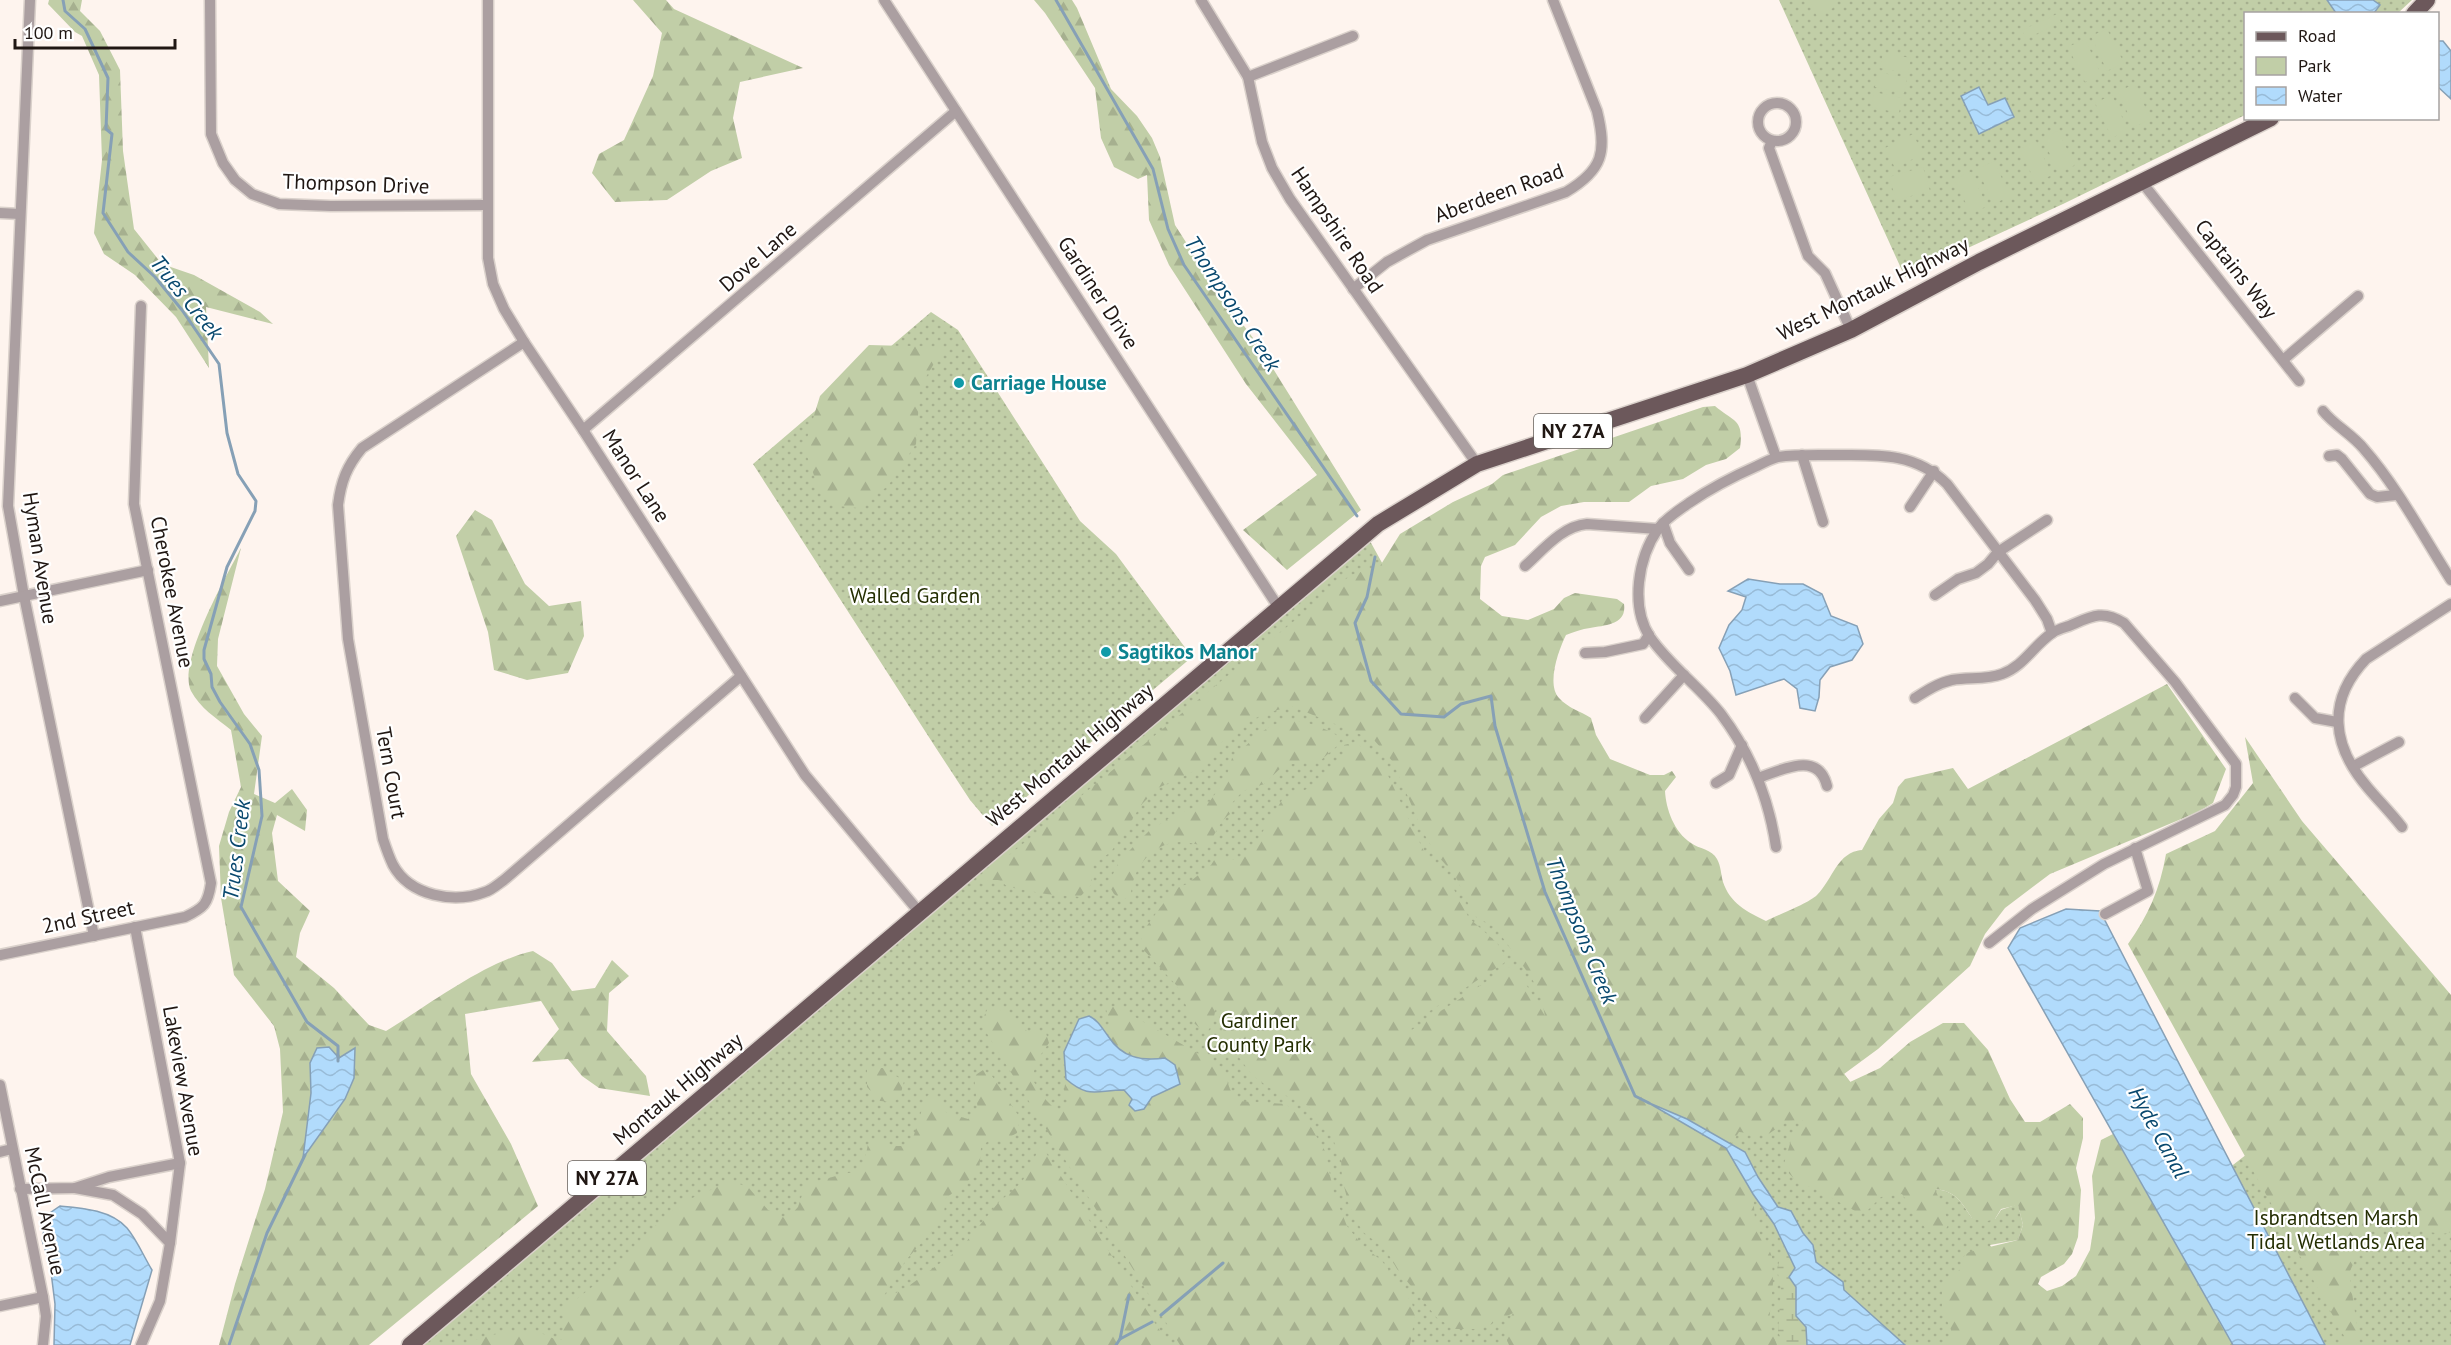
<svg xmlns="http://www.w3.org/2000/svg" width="2451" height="1345" font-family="'PT Sans',sans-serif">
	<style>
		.green { fill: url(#green-dots) }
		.forest { fill: url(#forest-firs); fill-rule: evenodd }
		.wetland { fill: url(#wetland-marsh) }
		.pitch { fill: #c1cea7 }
		.water { fill: url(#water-waves); stroke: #86a0b6; stroke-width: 1.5 }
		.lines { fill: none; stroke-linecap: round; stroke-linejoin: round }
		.stream { stroke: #86a0b6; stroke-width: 3 }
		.street-casing { stroke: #dad1cb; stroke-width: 13 }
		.primary-casing { stroke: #dad1cb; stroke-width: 19 }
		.street { stroke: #ab9fa1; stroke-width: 10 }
		.primary { stroke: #6c585b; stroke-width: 16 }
		.culture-dot { fill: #0f9aa8; stroke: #fff; stroke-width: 2 }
		.labels { text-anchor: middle; stroke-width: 4.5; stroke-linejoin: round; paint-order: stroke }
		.shield { fill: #fff; stroke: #635d5a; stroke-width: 1.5 }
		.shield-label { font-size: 20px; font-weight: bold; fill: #201713 }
		.street-label { font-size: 21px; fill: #201713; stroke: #fff }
		.culture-label { font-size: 21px; font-weight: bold; fill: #0d838f; stroke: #fff; text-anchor: start }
		.park-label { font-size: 21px; fill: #252f03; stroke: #fff }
		.water-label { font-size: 22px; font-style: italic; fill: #08486e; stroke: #fff }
	</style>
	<defs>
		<pattern id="green-dots" width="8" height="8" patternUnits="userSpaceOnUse" patternTransform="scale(1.5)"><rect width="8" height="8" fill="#c1cea7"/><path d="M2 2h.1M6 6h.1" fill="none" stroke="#a6b08f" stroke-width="1.8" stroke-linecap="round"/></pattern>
		<pattern id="forest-firs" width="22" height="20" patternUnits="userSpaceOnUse" patternTransform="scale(1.5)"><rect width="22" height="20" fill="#c1cea7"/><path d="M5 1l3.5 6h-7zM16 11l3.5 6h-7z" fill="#a6b08f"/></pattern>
		<pattern id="wetland-marsh" width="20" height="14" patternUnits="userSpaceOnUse" patternTransform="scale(1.5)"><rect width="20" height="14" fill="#c1cea7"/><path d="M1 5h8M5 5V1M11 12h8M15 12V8" fill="none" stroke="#a6b08f"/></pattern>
		<pattern id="water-waves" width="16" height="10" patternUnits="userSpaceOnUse" patternTransform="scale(1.5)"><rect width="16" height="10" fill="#b1dbfc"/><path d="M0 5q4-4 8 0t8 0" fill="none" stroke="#98bbd7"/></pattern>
	</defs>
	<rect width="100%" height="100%" fill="#fef4ee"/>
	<!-- green -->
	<g class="green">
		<polygon points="1779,0 2412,0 2398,13 2246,14 2245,115 2063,204 1905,277"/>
		<polygon points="931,312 958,330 1080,521 1116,554 1192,657 992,826 970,800 934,745 753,464"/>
		<path d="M1412,527l523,662c21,2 26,13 37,29l23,1 6,-9 17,-6 5,21 -5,15 -28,5 47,73 407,-318 7,9v336h-2041l955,-813 37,67 -16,-41z"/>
	</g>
	<!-- forest -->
	<g class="forest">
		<polygon points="49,0 82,0 80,11 100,31 120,70 123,151 134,229 162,264 194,275 260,312 273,324 206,307 209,368 176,317 135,275 104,254 94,233 102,160 99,75 82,36 75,32 48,4"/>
		<polygon points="633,0 666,0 674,9 803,68 740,82 733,118 742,158 711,171 667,200 615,202 592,173 599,154 624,140 653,76 662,33"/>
		<polygon points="1034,0 1072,0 1077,8 1111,89 1137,116 1152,138 1160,157 1175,225 1212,283 1259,346 1361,510 1287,570 1243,530 1317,475 1246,384 1169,265 1149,220 1147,175 1138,179 1114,167 1101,138 1095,88 1045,13"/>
		<polygon points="869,345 944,347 920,387 916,444 888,486 858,508 838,506 819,489 804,448 820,396"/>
		<path d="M1715,406c19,16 29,13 25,42l-14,11 -20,6 -23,14 -32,7 -22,16h-45l-23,4 -20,11 -26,28 -30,12 -4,9 -1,33 22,17 26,4 26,-11 10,-11 11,-5 42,6 7,5c3,21 -19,21 -34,24 -8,1 -16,4 -24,7 -7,14 -20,49 -7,63 9,10 21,13 32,20l5,17 14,24 40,16h14l8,-4 4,6 -11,14c1,18 9,41 26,52 8,6 21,6 26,16 4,7 4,16 6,23 7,21 24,30 43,39 12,-6 43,-18 51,-26 16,-16 20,-43 45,-45l17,-31 14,-16 5,-16 7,-8 48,-11 15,21 199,-105 59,85 -13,34 -15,9 -148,62 -45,34 -20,26 -15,32 -92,83 -34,25 6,8 30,-14 30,-26 33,-19h21l24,27 22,49 15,23h15l30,-18 13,14v20l-7,30 5,22 -3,47 -6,17 -8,10 -23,13 -3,7 9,7 15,-5 14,-10 14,-26 5,-32 -3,-42 9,-36 12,-6 120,211h-282v-15l-9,-21v-20l18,-20 2,-11 7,-6 49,-12 5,-15 -5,-20 -17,4 -6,10 -11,3 -12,-4c-11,-16 -16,-27 -37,-29l14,34 -4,8 -17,1 -26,-38 -21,3 -14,14h-12l-41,-23 -15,-4 -16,-17 9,-30 11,-17 -15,1 -21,14 -28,-3 -7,11 -65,-34 -17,-5 8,6 68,38 27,46 2,26 6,17 6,7 5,13 1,26 -4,39 8,23h-268c-8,-16 -3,-19 4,-32l-26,13 -11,3h-21l-18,-11 -40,-49 -11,-19 -23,-18 -7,-12 -8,-18 -6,-24 -1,-19 -13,-32 -20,-21 -40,-19 -16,-12 -28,-38 -3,-20 -5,-11 -3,17 -7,11 -12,-11 -17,-37 -37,-40 3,-15 31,-42 13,-5 24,-19 7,-11 16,6 15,-6 33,-54 34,-15 22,-19 6,-12v-9l12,-3 29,27 43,91 22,22 19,36 28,25 7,11v9l-99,64 5,4 99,-64 9,4 27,45 -4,-20 -10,-19 -36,-50 -21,-11 -19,-41 -19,-21 -13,-22 -30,-70 -19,-22 -83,-34 -27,8 -24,12 -20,18 -19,24 -43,20 -16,16 -31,48 -19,13v19l-12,13 -34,-3 -38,-7 -9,-7h-10l-8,4 10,-14 353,-290 10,-6 26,-8 20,-32 53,-32 39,-18 11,-9 200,-68z"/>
		<polygon points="475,510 492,520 525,584 549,606 581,601 584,636 568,673 527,680 494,670 488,632 456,536"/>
		<path d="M241,548l-23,91 -1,27 27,48 18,22 -8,58 21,9 17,-14 15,21 -2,21 -28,-16 -5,18 6,48 32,30 -10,22 -4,24 38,31 35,37 17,6c43,-26 100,-70 147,-80l19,12 20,28 23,-3 17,-28 17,16 -20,17 -2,38 39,45 4,20 -51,-8 -17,-12 -14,-17 -36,3 27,-33 -18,-28 -76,13 6,60 40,70 27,62 -169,139h-150l16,-61 30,-95 18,-77 -3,-63 -6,-23 -40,-51 -13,-77 -2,-52 10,-34 12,-25 -10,-57c-15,-12 -31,-22 -40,-39 -14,-29 36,-116 50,-143zM329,1047l25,31 -9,21 -41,58 7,-64 -1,-30z"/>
		<path d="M1287,720c20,1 37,7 54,18l-4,8 -17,15 -36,4 -20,19 -21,7 -11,12 -2,11c-12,8 -14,22 -24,32 -8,-1 -16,-4 -24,-4 -29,-1 -51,27 -51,54l-9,4 -8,-6 -6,-10 12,-24 29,-29 24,-15 37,-15 16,-22 6,-21 28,-25 11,-7z"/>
		<path d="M2245,737l57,84 149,174v237l-8,2 -71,-10 -23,49 11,72h-11l-221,-401c20,-28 32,-55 38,-90l49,-23 38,-48z"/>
		<path d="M1116,1006l107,62c6,14 4,21 15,33l48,3 25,23 14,24 9,43 13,32 14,18 21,17 30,42 3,13 -5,29h-230l-194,-313 -3,-14 5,-10h10l29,23 19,2 3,10 -12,17 -5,19 14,21 11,11 12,-3 -5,-18 2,-11c23,20 30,11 58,11l8,9 17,4 3,-6 28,-13 -15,-26c-22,2 -42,1 -56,-20l2,-10 -5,-19z"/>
		<polygon points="867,1068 883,1068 904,1081 900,1097 893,1102 880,1101 867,1087"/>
		<path d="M983,1070l9,6 28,42 -3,15 -11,6 -17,1 -8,8 -2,24 -34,27 -1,19 -38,42 -26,42 30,-17 51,-37 37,-45 24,-21 19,-37 128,200h-704c19,-11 54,-17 76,-12 8,3 13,7 22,7v-30l44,-35 40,-42 36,-31 48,-21 17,6 20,23 19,9 11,-12 8,-24c19,-2 32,-10 51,-11l8,-13 3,-15 10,-4 16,6h16c7,-17 10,-35 18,-51l8,3 11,15 21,6 10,-8 -4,-35z"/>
	</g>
	<!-- wetland -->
	<polygon class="wetland" points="1784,1244 1796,1268 1791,1282 1796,1287 1796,1316 1806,1327 1807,1345 1784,1345 1778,1332 1781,1289 1777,1269"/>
	<!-- pitch -->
	<g class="pitch">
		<polygon points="1809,0 1829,0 1833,8 1817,16"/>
		<polygon points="2057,14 2061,22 2026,39 2022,30"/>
		<polygon points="2107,29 2124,63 2107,71 2091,36"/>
		<polygon points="2085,39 2101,74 2085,82 2068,47"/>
		<polygon points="1883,53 1911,58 1908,73 1880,68"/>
		<polygon points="1878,72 1907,78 1904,93 1875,87"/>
		<polygon points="2134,84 2151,119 2134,127 2118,92"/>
		<polygon points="1874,92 1902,98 1899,113 1871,107"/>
		<polygon points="2112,95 2128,130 2112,138 2095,103"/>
		<polygon points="2058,131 2075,165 2059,173 2042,138"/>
		<polygon points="1913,134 1923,154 1895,168 1885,148"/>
		<polygon points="2036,141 2052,175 2036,183 2019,149"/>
		<polygon points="1994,161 2010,196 1994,204 1977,169"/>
		<polygon points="1923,167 1930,191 1896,200 1889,177"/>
		<polygon points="1971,172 1987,206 1971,214 1954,179"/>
	</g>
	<!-- water -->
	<g class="water">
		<polygon points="2327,0 2373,0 2380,5 2374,13 2336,13"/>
		<polygon points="2438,41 2443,41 2451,51 2451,99 2438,87"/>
		<polygon points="1979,87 1988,105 2005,98 2014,117 1979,134 1961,96"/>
		<polygon points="1748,579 1780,584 1803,584 1822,594 1831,616 1857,626 1863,644 1852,660 1830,667 1820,680 1819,697 1815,711 1800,708 1797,689 1784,679 1736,695 1730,671 1719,648 1729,625 1742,610 1746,597 1728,591"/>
		<polygon points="2066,909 2100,911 2325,1345 2233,1345 2008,948 2020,928"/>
		<path d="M1089,1016c9,4 13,12 19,20 14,22 33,25 57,22l10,7 5,19 -28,13 -8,12 -9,2 -6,-6 3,-6 -8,-9c-28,0 -35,9 -58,-11l-2,-27 15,-33z"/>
		<polygon points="329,1047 339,1058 355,1048 354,1078 345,1099 303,1158 311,1093 310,1063 317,1048"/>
		<polygon points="1647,1102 1687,1119 1745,1152 1758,1177 1778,1207 1791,1211 1803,1233 1813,1245 1816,1262 1843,1282 1844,1290 1905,1345 1807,1345 1806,1327 1796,1316 1796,1287 1789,1277 1795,1268 1774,1224 1753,1194 1726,1148"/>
		<path d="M60,1206c23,2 51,4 67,22 10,12 17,29 25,42l-22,75h-76l1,-41 -5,-40 -8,-24 5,-25z"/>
	</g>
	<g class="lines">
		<!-- stream -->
		<g class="stream">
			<polyline points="63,0 65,11 85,29 108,78 106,129 112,134 103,213 128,252 155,277 182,310 219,364 227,433 238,474 256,501 255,511 227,567 204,650 204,659 211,674 212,687 220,702 250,744 259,770 262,816 241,907 307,1022 338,1046 338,1061"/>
			<polyline points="1056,0 1153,169 1168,229 1184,265 1357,516"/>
			<polyline points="1375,557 1367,597 1355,623 1371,681 1401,714 1444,717 1461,704 1491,696 1495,726 1545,892 1635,1096 1649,1103"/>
			<polyline points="1161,1315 1223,1263"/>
			<polyline points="1120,1339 1129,1295"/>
			<polyline points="229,1345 267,1233 305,1155"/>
			<polyline points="1116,1345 1120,1339 1152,1322"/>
		</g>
		<defs>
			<g id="street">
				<polyline points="30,0 8,506 24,596 94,936"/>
				<polyline points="210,0 211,134 223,163 235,180 252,194 279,204 331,206 487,205"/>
				<polyline points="488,0 488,258 493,284 504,309 524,342 583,430 805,775 920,913"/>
				<polyline points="884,0 1279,608"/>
				<polyline points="1201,0 1248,77 1262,142 1272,168 1290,199 1477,464"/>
				<polyline points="1248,77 1353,36"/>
				<circle cx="1777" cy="122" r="19"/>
				<polyline points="1772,141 1769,148 1808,256 1825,273 1851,330"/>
				<polyline points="2141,181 2299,381"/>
				<polyline points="0,213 20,214"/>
				<path d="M1353,289l34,-27 40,-22 139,-48c37,-22 41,-40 31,-81l-44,-111"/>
				<path d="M524,342l-162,106c-15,18 -21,33 -24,57l10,134 35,200c3,9 6,18 10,26 17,31 61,39 92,27 7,-2 13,-8 19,-12l237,-204"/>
				<polyline points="2283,360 2358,296"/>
				<polyline points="1747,375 1776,457"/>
				<path d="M2323,411c12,15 29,23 41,38 34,39 59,87 87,131"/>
				<polyline points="583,430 956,111"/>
				<polyline points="1802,455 1823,522"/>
				<polyline points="2329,456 2337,455 2342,459 2370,494 2377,497 2396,495"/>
				<polyline points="1910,507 1934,471"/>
				<polyline points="1663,523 1670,543 1689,570"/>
				<path d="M1525,566c18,-16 37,-40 62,-42l71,5"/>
				<polyline points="1935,595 1958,579 1976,573 1988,564 1998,552 2047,520"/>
				<polyline points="0,601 148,570"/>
				<polyline points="1585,653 1605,652 1643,644 1649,635"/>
				<path d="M1915,698c11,-7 23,-15 37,-18 17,-3 34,0 50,-6 22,-8 31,-28 50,-41 4,-3 11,-5 17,-7 21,-9 33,-17 55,-3l51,59 61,82v23l-3,8 -8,10 -121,59 -72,45 -43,34"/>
				<polyline points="2295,698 2315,718 2337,722"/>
				<polyline points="1645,718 1684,675"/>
				<polyline points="2354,766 2399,742"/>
				<path d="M1758,778c24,-8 60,-28 69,8"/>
				<polyline points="1716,783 1729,775 1742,745"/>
				<path d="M2402,827c-11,-14 -23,-26 -34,-39 -36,-42 -42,-87 -2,-129l85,-55"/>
				<path d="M1776,847c-7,-48 -25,-93 -55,-133 -21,-27 -51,-48 -71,-77 -20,-31 -12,-79 8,-108 8,-11 20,-18 31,-26 22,-15 43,-26 68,-37 6,-3 14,-7 21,-9 13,-2 27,-2 41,-2 47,1 92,-7 128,29l88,116 12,19 5,14"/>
				<polyline points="2105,914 2148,891 2135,848"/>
				<polyline points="135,927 180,1163 170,1243"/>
				<path d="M0,955l185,-38c19,-9 23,-13 26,-34l-77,-379 7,-198"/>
				<polyline points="0,1085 43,1297 46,1316 43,1345"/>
				<polyline points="0,1152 12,1149"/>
				<polyline points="75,1188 113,1195 142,1214 170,1243 160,1301 141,1345"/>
				<polyline points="20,1189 75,1188 109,1177 180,1163"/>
				<polyline points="0,1306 43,1297"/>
			</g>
			<g id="primary">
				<polyline points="2414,14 2427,0"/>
				<polyline points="410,1345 1378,524 1477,464 1747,375 1851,330 1979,262 2271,118"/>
			</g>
		</defs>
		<!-- street casing -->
		<use href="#street" class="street-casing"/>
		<!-- primary casing -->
		<use href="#primary" class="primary-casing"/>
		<!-- street -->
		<use href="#street" class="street"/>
		<!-- primary -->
		<use href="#primary" class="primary"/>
	</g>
	<!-- markers -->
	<g class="culture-dot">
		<circle cx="959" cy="383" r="6"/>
		<circle cx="1106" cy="652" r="6"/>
	</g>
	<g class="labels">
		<!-- shield labels -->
		<g class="shield">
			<rect x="1534" y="414" width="78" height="34" rx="4.5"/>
			<rect x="568" y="1161" width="78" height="34" rx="4.5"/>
		</g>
		<g class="shield-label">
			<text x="1573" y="438">NY 27A</text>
			<text x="607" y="1185">NY 27A</text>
		</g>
		<!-- street labels -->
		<g class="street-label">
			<text transform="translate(356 184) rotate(2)" y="7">Thompson Drive</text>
			<text transform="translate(1499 193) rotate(-20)" y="7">Aberdeen Road</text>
			<text transform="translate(1337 230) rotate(56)" y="7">Hampshire Road</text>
			<text transform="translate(758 257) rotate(-41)" y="7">Dove Lane</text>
			<text transform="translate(2236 269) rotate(52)" y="7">Captains Way</text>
			<text transform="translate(1873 289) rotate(-26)" y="7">West Montauk Highway</text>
			<text transform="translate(1098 293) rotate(57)" y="7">Gardiner Drive</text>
			<text transform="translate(636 476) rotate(57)" y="7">Manor Lane</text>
			<text transform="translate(40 558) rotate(81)" y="7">Hyman Avenue</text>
			<text transform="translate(172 592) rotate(79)" y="7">Cherokee Avenue</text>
			<text transform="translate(1070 755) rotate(-40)" y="7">West Montauk Highway</text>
			<text transform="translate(391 773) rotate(80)" y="7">Tern Court</text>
			<text transform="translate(88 917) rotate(-12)" y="7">2nd Street</text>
			<text transform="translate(183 1081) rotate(80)" y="7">Lakeview Avenue</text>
			<text transform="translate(678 1089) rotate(-40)" y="7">Montauk Highway</text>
			<text transform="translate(45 1211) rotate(78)" y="7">McCall Avenue</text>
		</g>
		<!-- culture labels -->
		<g class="culture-label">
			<text x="971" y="390">Carriage House</text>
			<text x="1118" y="659">Sagtikos Manor</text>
		</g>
		<!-- park labels -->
		<g class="park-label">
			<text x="915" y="603">Walled Garden</text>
			<text x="1259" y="1028">Gardiner<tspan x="1259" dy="24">County Park</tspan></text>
			<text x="2336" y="1225">Isbrandtsen Marsh<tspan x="2336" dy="24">Tidal Wetlands Area</tspan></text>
		</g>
		<!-- water labels -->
		<g class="water-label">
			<text transform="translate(187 297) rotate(51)" y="8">Trues Creek</text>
			<text transform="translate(1233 303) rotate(57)" y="8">Thompsons Creek</text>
			<text transform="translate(236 850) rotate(-83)" y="8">Trues Creek</text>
			<text transform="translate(1582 930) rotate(68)" y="8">Thompsons Creek</text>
			<text transform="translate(2159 1132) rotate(61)" y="8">Hyde Canal</text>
		</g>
	</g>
	<!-- legend -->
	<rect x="2244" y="12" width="195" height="108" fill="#ffffff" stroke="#a6a2a1" stroke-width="1.5"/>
	<rect x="2256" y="32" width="30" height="9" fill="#6c585b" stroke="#a6a2a1" stroke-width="1.5"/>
	<text x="2298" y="42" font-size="18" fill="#201713">Road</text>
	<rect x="2256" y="57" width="30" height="18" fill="#c1cea7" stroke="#a6a2a1" stroke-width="1.5"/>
	<text x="2298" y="72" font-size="18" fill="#201713">Park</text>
	<rect x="2256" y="87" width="30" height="18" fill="url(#water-waves)" stroke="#a6a2a1" stroke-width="1.5"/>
	<text x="2298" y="102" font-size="18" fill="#201713">Water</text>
	<!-- scale -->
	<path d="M15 39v9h160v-9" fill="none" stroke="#201713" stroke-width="3"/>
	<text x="24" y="39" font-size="18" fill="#201713" stroke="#ffffff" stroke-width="4.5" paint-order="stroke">100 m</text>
</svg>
